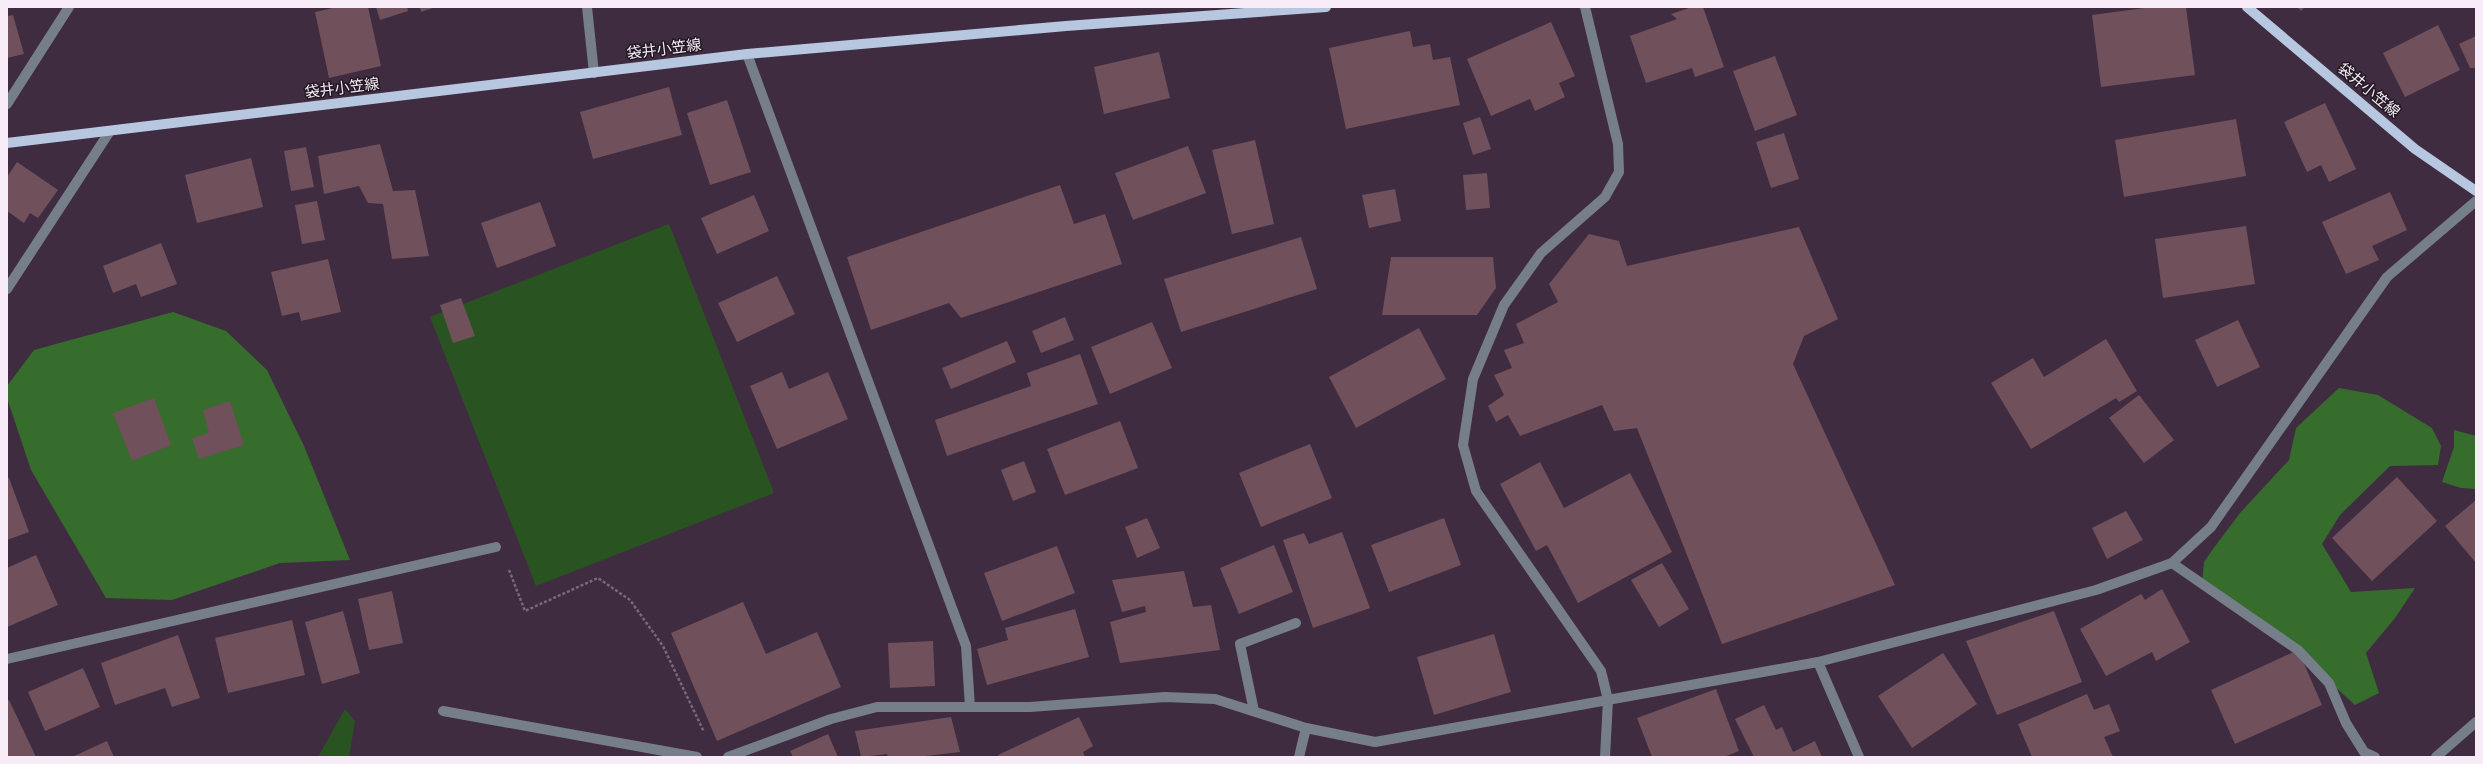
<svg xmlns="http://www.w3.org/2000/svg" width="2483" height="764" font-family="Jost,'Noto Sans JP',sans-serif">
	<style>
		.green { fill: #295421 }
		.forest { fill: #366c2c }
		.building { fill: #70505a }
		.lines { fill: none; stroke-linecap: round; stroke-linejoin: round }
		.path { stroke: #79687a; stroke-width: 2.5; stroke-dasharray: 3 2; stroke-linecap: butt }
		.minor { stroke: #757e89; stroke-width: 10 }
		.major { stroke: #b6c7df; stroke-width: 10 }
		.labels { text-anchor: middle; stroke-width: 3; stroke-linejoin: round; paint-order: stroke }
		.street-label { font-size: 15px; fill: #f7ebf8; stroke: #211822 }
	</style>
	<rect width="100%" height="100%" fill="#402c41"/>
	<!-- green -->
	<g class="green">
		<polygon points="669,224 774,493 536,586 430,317"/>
		<polygon points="345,709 355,721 349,757 318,757"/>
	</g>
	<!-- forest -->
	<g class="forest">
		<polygon points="173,312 226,331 267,370 304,446 350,560 280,563 172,600 106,598 31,470 7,398 7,386 34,350"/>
		<polygon points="2339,388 2378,395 2432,428 2441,446 2438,465 2390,466 2340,515 2322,544 2351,592 2415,588 2395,618 2366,653 2379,693 2355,705 2281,638 2202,584 2204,562 2213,549 2240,513 2289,460 2296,428"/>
		<polygon points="2454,430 2476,436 2476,489 2461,488 2442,482 2454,447"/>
	</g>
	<!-- building -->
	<g class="building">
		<polygon points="337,7 368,7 381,66 329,78 315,12"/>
		<polygon points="376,7 407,7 408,11 380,20"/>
		<polygon points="420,7 436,7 421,12"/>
		<polygon points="1692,7 1703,7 1724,67 1695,77 1692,68 1646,83 1630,36 1677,19 1671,14"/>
		<polygon points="2152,7 2186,7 2195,75 2101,87 2092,15"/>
		<polygon points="2297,7 2305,7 2301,11"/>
		<polygon points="13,15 24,54 7,58 7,16"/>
		<polygon points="1551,22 1575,76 1559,83 1565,97 1535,111 1530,99 1491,116 1467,59"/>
		<polygon points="2438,25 2460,70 2405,97 2383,53"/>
		<polygon points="1410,31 1413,47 1430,44 1433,60 1450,57 1460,105 1346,129 1329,48"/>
		<polygon points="2476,36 2476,68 2470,68 2459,44"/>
		<polygon points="1159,52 1170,98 1104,114 1094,67"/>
		<polygon points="1775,56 1797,115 1755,131 1733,71"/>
		<polygon points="669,87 682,135 593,159 580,112"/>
		<polygon points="727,100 751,172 710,185 687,113"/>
		<polygon points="2325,103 2356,169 2329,182 2321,165 2307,172 2284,122"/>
		<polygon points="1480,117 1491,149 1473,155 1463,123"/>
		<polygon points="2236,119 2246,176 2124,197 2115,140"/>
		<polygon points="1784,133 1799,179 1771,188 1756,142"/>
		<polygon points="1255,140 1274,224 1232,234 1212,150"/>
		<polygon points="380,144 393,191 415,190 429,256 392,259 383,204 368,203 359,186 324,194 318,156"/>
		<polygon points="1188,146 1206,193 1133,220 1115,173"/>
		<polygon points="306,147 314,187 291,191 284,151"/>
		<polygon points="251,158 263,207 197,223 185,175"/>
		<polygon points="17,162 58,190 38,218 30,213 24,223 7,211 7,177"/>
		<polygon points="1487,173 1490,208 1466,210 1463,175"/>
		<polygon points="1060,185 1074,224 1105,214 1122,264 961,318 949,303 871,330 847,257"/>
		<polygon points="1395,189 1401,221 1369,228 1362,195"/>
		<polygon points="2390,192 2407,230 2372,246 2379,260 2346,274 2322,222"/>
		<polygon points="754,195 769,231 717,254 701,218"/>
		<polygon points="317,201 325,240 302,244 295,205"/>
		<polygon points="540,202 556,246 497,268 481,223"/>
		<polygon points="2246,226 2255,284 2163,298 2155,239"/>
		<polygon points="1799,227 1838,319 1804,336 1793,364 1895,585 1722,644 1637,428 1614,431 1602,405 1520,436 1508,415 1496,422 1488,406 1504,395 1494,375 1512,368 1504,350 1524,343 1516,324 1558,302 1549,284 1589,234 1619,241 1627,266"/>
		<polygon points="1301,237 1317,289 1181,332 1164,279"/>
		<polygon points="161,243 177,284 141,297 136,284 113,293 103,266"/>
		<polygon points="1391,257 1493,257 1496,288 1477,315 1382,315"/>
		<polygon points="328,259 341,312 301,321 299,312 282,316 271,272"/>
		<polygon points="777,276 795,314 737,342 718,303"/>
		<polygon points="461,298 475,336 453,343 440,305"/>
		<polygon points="1065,317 1074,340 1041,353 1032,331"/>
		<polygon points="2238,320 2260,367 2217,387 2195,340"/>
		<polygon points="1152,322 1172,368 1110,394 1091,347"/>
		<polygon points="1419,328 1446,379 1356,428 1329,377"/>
		<polygon points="2106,339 2137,391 2119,402 2116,398 2031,449 1991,383 2033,358 2044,377"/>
		<polygon points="1007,341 1016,362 951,389 942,368"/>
		<polygon points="1080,354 1098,404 947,456 935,420 1031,386 1027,373"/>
		<polygon points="782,372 789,389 828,372 848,419 777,449 750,386"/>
		<polygon points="2139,395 2174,440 2144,463 2109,418"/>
		<polygon points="154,398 171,445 132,461 113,413"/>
		<polygon points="230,401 244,445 199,459 192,438 209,433 203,410"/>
		<polygon points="1120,421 1138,468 1065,495 1047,449"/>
		<polygon points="1310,444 1332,498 1261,527 1239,473"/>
		<polygon points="1024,461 1036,492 1013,501 1001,470"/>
		<polygon points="1540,462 1564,508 1630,473 1672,552 1578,603 1547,545 1536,551 1500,484"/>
		<polygon points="2397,477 2437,521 2372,581 2332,538"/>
		<polygon points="7,478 9,478 29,532 7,540"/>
		<polygon points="2476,500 2476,563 2445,526"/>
		<polygon points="2126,511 2143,540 2107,559 2092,528"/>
		<polygon points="1147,518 1160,548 1137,558 1125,527"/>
		<polygon points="1444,518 1461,565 1389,592 1371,545"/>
		<polygon points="1342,532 1370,608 1313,628 1283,540 1304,533 1309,544"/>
		<polygon points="1274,545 1293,592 1239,614 1220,568"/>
		<polygon points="1057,546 1075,593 1002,621 984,573"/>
		<polygon points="36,555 58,605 7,627 7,568"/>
		<polygon points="1662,563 1689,609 1659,627 1631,580"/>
		<polygon points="1184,571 1193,607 1211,605 1220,650 1120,663 1110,622 1146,612 1145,606 1122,612 1112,580"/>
		<polygon points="2162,589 2190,642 2156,661 2152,652 2106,676 2080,629 2141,594 2145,600"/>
		<polygon points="392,591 403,643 369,650 358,599"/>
		<polygon points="743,602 766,654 817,632 841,687 717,741 671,633"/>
		<polygon points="1075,609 1089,657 987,685 977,649 1008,640 1005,628"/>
		<polygon points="343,611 360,673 322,684 305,622"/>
		<polygon points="2054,611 2082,682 1997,715 1966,641"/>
		<polygon points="292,620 305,675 228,693 215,638"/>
		<polygon points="1494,634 1511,692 1434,715 1417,657"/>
		<polygon points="178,635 200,698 172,707 165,688 115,705 101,663"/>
		<polygon points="933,641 935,686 890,688 888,643"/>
		<polygon points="2298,650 2322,705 2235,744 2211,690"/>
		<polygon points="1943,653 1977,704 1912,748 1878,696"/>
		<polygon points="83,668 100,707 45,731 28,692"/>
		<polygon points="1716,689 1739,751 1724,757 1652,757 1637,718"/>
		<polygon points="2087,694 2094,710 2109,704 2120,731 2104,737 2113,757 2032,757 2018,724"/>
		<polygon points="9,700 36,757 7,757 7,701"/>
		<polygon points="1764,705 1776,730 1782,727 1793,752 1815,741 1822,757 1754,757 1735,719"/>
		<polygon points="951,717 960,752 917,757 888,757 887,754 861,757 855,731"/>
		<polygon points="1079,717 1093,746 1083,752 1085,757 999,757 998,755"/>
		<polygon points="828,734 838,757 793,757 790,751"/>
		<polygon points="107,741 114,757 72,757"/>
	</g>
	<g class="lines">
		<!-- path -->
		<polyline class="path" points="509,570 525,611 598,578 630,600 663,646 704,732"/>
		<!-- minor -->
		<g class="minor">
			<polyline points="587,7 594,73"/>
			<polyline points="1585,7 1618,144 1619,172 1605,197 1541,253 1504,305 1473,379 1463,445 1476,491 1601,671 1608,700 1605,757"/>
			<polyline points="747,54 966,646 970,707"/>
			<polyline points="7,104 69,7"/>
			<polyline points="7,289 110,131"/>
			<polyline points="2172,563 2298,650 2329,683 2346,723 2364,752 2375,757"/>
			<polyline points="7,659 496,547"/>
			<polyline points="1818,662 1859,757"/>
			<polyline points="443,711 697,757"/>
			<polyline points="1254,711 1240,644 1296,623"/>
			<polyline points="728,757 831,719 877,707 1030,707 1165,697 1215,699 1306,728 1375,742 1818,662 2096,590 2172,563 2211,527 2387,277 2476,201"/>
			<polyline points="1299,757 1306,728"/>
			<polyline points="2436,757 2476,722"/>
		</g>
		<!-- major -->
		<g class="major">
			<polyline points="2247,7 2415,149 2476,191"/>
			<polyline points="7,143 747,54 1066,26 1326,7"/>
		</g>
	</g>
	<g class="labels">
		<!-- street labels -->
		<g class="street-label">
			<text transform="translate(664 49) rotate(-7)" y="5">袋井小笠線</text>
			<text transform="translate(342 88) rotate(-7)" y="5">袋井小笠線</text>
			<text transform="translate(2369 90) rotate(40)" y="5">袋井小笠線</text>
		</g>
	</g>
	<!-- border -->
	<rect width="2483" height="764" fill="none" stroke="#f7ebf8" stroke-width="16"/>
</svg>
